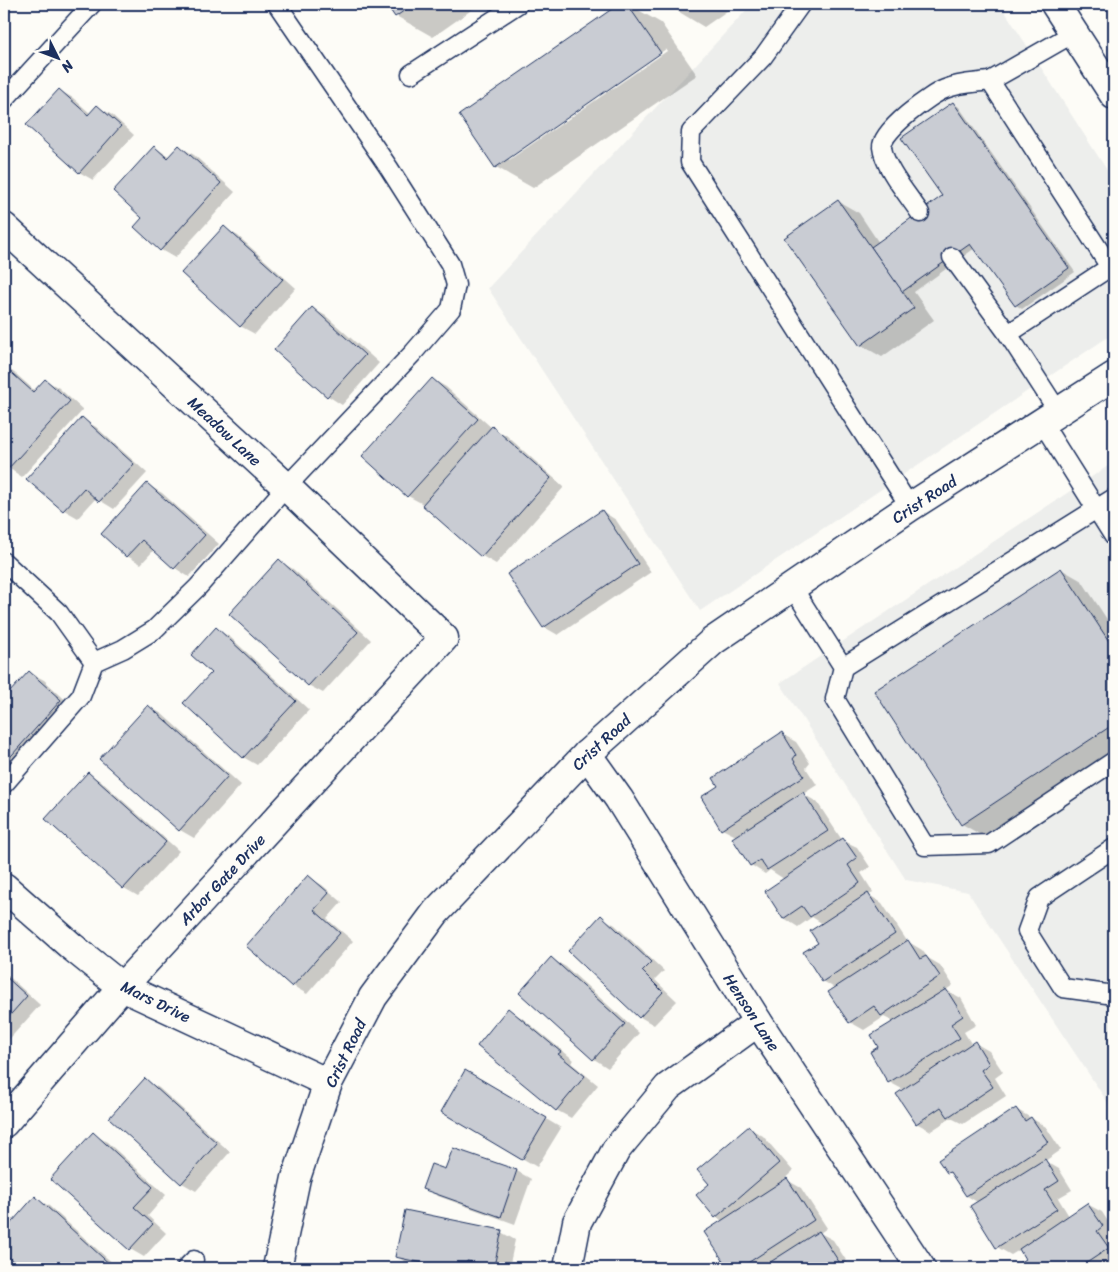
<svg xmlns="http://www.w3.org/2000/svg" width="1118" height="1272" font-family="Sriracha,sans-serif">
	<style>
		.built { fill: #edeeec }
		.shadow { fill: #0003; fill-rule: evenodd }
		.building { fill: #c9ccd3; stroke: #1b2f5e }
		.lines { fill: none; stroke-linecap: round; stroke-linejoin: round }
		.service-casing { stroke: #1b2f5e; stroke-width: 21 }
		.minor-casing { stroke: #1b2f5e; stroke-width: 31 }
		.tertiary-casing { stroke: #1b2f5e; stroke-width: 31 }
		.primary-casing { stroke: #1b2f5e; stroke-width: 31 }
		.service { stroke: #fdfcf7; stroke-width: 18 }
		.minor { stroke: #fdfcf7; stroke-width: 28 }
		.tertiary { stroke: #fdfcf7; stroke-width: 28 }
		.primary { stroke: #fdfcf7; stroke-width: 28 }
		.labels { text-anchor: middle; stroke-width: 4; stroke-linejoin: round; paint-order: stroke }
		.street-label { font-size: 16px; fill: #1b2f5e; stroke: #fdfcf7 }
	</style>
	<rect width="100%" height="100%" fill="#fdfcf7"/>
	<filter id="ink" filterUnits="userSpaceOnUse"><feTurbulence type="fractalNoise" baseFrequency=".02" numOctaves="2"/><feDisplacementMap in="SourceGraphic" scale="10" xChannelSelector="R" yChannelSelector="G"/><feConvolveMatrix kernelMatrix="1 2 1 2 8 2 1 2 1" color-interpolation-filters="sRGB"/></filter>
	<g filter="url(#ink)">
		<!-- built -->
		<g class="built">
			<polygon points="752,4 1000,4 1114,181 1114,333 700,611 488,288"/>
			<polygon points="1114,462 1114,1112 968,892 906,880 780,683"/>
		</g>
		<!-- shadow -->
		<g class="shadow">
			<polygon points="387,4 480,4 433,37 396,16"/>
			<path d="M621,4h7l33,19 36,52 -164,113 -37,-21 -36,-52zM666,49l1,2 -158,109v-3z"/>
			<polygon points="666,4 737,4 704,27"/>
			<polygon points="59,90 73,98 91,114 98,107 112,115 134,135 93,180 79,172"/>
			<polygon points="953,103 959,107 1075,272 1022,309 1016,305 975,248 914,292 934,320 882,357 861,345 838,201 859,213 879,243 944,197"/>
			<polygon points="179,146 194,155 235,192 175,258 161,250 154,147 170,157"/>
			<polygon points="224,228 238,236 296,288 255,334 240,326"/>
			<polygon points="312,308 326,316 379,363 342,405 328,396"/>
			<polygon points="4,366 16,374 35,391 45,380 59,388 83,410 22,477 4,465"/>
			<polygon points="432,379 446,387 492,428 506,435 564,487 496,564 482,556 423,504 408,496 363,456"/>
			<polygon points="82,419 96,427 147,473 114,509 96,498 78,518 64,510"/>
			<polygon points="148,485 162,493 219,544 189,577 175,568 154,550 141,564 127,556 103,534"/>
			<polygon points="602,511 616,520 651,572 558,635 544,627"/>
			<polygon points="279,561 293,569 371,640 323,693 308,685"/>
			<polygon points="1061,569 1082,581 1114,630 1114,750 983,836 962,824"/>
			<polygon points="216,629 230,637 309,710 257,765 243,757"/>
			<polygon points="4,630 9,634 4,640"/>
			<polygon points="29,672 44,680 75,709 17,773 4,766 4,687 11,693"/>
			<polygon points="148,706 162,714 241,785 194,838 180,830"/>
			<polygon points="782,734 796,742 810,763 806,768 817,785 803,794 817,802 842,840 857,847 870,867 861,873 873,892 869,895 882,903 907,941 922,950 928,958 940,965 953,985 946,990 961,998 976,1025 964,1032 972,1045 975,1043 989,1051 1003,1072 995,1078 1006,1096 963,1124 951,1118 931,1131 916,1123 904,1090 889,1082 880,1048 894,1022 884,1017 864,1030 850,1022 836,989 823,981 819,943 823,924 812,917 798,927 784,918 766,891 784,879 770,870 765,874 751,865 736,836 722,829 720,786"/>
			<polygon points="88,773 102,782 179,851 138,896 124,888 47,819"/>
			<polygon points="308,877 322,885 342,902 327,919 353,941 307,994 293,986"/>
			<polygon points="601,917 615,925 664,971 655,980 677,1001 654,1025 640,1017 569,951"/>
			<polygon points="552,959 566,967 639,1033 608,1068 594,1059 521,993"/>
			<polygon points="4,972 40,1005 4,1045"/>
			<polygon points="508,1010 522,1018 574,1060 571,1063 598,1085 571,1118 556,1110"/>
			<polygon points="466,1071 561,1128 537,1167 442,1111"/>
			<polygon points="145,1080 159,1088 230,1152 196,1191 182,1183"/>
			<polygon points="1016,1109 1046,1127 1061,1150 1045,1161 1059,1169 1072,1190 1058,1198 1069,1216 1087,1204 1102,1212 1114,1231 1114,1237 1110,1239 1114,1245 1114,1262 1109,1266 1114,1268 1014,1268 1027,1259 1021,1249 1011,1255 997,1247 979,1203 967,1196 953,1175 948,1172"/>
			<polygon points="749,1128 763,1136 793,1171 780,1183 787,1180 801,1188 827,1228 820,1233 833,1240 851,1268 729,1268 706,1232 723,1221 716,1217 697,1195 711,1184"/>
			<polygon points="93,1134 107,1142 166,1195 148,1216 166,1233 144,1257 130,1249 52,1179"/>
			<polygon points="454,1149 517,1171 531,1179 515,1224 438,1196 423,1188 446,1170"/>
			<polygon points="35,1198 49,1206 118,1268 23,1268 4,1251 4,1233"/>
			<polygon points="501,1232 515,1240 509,1268 427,1268 410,1265 396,1256"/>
		</g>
		<!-- building -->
		<g class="building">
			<polygon points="386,4 414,4 395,17"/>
			<polygon points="619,4 627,4 661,53 495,168 459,115"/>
			<polygon points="59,89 88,115 97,105 121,126 79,173 26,125"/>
			<polygon points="953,102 1069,268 1015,306 970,244 902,292 871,247 942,196 901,138"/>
			<polygon points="179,145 221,183 160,251 134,227 142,218 113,191 154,146 167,158"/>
			<polygon points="838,200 914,308 860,346 784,238"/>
			<polygon points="224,226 283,279 240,327 181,273"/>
			<polygon points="312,307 365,355 327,397 274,350"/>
			<polygon points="4,366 33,392 45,379 70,401 7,470 4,467"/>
			<polygon points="432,378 478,419 407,497 362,456"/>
			<polygon points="82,417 134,464 99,502 84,488 63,511 26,479"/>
			<polygon points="492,426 551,478 481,557 422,505"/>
			<polygon points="147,483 205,535 174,569 142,540 126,557 101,534"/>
			<polygon points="602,510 638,564 543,628 507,574"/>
			<polygon points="279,559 358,632 308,686 229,614"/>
			<polygon points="1061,568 1114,649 1114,724 961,825 874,691"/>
			<polygon points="216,627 296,701 243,758 183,703 211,673 191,655"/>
			<polygon points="29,671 61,700 4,764 4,690 8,694"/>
			<polygon points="148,705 228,776 179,831 99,759"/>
			<polygon points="782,732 796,755 793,759 804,776 721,830 701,797 718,786 713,778"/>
			<polygon points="88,772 166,842 123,889 45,819"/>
			<polygon points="803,792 828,831 767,870 760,860 750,866 732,838"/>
			<polygon points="843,838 857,858 848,865 860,883 810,917 802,906 783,919 765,891"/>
			<polygon points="308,875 329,893 314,910 340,933 292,987 246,946"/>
			<polygon points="868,893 895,934 822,982 803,952 818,943 810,931"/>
			<polygon points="601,915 651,962 642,971 663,992 639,1018 568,951"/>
			<polygon points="908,940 920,959 926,956 940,976 881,1016 874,1006 849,1023 828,992"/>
			<polygon points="551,957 625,1024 593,1060 519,993"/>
			<polygon points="4,975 27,996 4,1022"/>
			<polygon points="946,989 963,1016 951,1024 960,1038 888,1083 870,1052 878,1047 871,1035"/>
			<polygon points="508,1008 561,1052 558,1054 585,1076 556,1111 477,1046"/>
			<polygon points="975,1041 989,1064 981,1070 993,1087 948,1117 941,1107 916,1124 896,1094"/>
			<polygon points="465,1070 547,1118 522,1160 441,1112"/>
			<polygon points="145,1078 217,1143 181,1184 109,1118"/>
			<polygon points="1016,1108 1025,1121 1031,1117 1048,1142 966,1196 950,1172 947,1173 938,1160"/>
			<polygon points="749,1126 779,1163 715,1218 696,1195 709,1184 697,1170"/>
			<polygon points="93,1132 153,1187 134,1207 153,1224 129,1250 50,1179"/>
			<polygon points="453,1148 517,1170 501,1217 422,1189 431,1164 445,1169"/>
			<polygon points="1045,1159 1059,1181 1045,1190 1057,1209 996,1248 970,1206"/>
			<polygon points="787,1178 814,1220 740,1268 728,1268 704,1232"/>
			<polygon points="35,1196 114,1268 21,1268 4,1253 4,1231"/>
			<polygon points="1087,1203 1103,1226 1097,1231 1109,1248 1079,1268 1011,1268 1025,1259 1019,1249"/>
			<polygon points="405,1210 502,1230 494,1266 467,1261 466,1268 446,1268 395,1257"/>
			<polygon points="819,1231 843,1268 761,1268"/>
		</g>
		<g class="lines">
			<defs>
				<g id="service">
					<polyline points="801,4 763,57 691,132 690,162 910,507"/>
					<polyline points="411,74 518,4"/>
					<polyline points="4,100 92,4"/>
					<path d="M920,213c-12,-18 -36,-46 -38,-66 -1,-16 49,-53 63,-58 14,-6 30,-6 45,-8"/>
					<polyline points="952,257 1008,334"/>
					<polyline points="1059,413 1008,334 1110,267 990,81 1074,33"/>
					<polyline points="1043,424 1114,537"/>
					<polyline points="4,562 59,613 94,662"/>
					<polyline points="793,588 843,667 835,699 925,846 989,844 1114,761"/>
					<polyline points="843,667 1114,498"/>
					<polyline points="4,784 81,696 94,662 123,649 154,630 198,587 286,487 413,353 451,309 456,285 450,264 389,168 277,4"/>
					<polyline points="1114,848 1039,898 1027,931 1063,988 1114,995"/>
					<polyline points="186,1268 194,1260"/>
				</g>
				<g id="minor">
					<polyline points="4,227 293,493 444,638 122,987 4,1123"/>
					<polyline points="587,754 619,799 758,1022 921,1268"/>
					<polyline points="568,1268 577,1222 616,1150 668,1087 758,1022"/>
				</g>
				<g id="tertiary">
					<polyline points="4,887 71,946 122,987 328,1083"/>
					<polyline points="277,1268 296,1178 328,1083 373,997 436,912 587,754 713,641 910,507 1114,376"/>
				</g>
				<polyline id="primary" points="1055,4 1114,95"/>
			</defs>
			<!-- service casing -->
			<use href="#service" class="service-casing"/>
			<!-- minor casing -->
			<use href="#minor" class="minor-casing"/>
			<!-- tertiary casing -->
			<use href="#tertiary" class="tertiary-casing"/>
			<!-- primary casing -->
			<use href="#primary" class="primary-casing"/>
			<!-- service -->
			<use href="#service" class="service"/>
			<!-- minor -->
			<use href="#minor" class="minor"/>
			<!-- tertiary -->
			<use href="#tertiary" class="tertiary"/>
			<!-- primary -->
			<use href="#primary" class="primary"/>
		</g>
	</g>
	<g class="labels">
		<!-- street labels -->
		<g class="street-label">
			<text transform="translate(225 431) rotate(43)" y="6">Meadow Lane</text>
			<text transform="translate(924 499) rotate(-33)" y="6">Crist Road</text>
			<text transform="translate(601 742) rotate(-43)" y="6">Crist Road</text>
			<text transform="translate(222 879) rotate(-47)" y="6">Arbor Gate Drive</text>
			<text transform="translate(156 1001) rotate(26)" y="6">Mars Drive</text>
			<text transform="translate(752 1012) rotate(57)" y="6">Henson Lane</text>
			<text transform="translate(345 1053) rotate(-64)" y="6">Crist Road</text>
		</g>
	</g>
	<!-- margin -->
	<rect width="1118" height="1272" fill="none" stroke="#fdfcf7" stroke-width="20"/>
	<rect x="10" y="10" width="1098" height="1252" fill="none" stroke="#1b2f5e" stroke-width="2" filter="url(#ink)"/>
	<!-- north arrow -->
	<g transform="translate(58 58) rotate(132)" stroke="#fdfcf7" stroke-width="4" paint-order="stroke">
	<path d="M0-4L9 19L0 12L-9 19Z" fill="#1b2f5e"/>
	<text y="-8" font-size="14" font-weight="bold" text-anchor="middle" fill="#1b2f5e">N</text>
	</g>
</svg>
